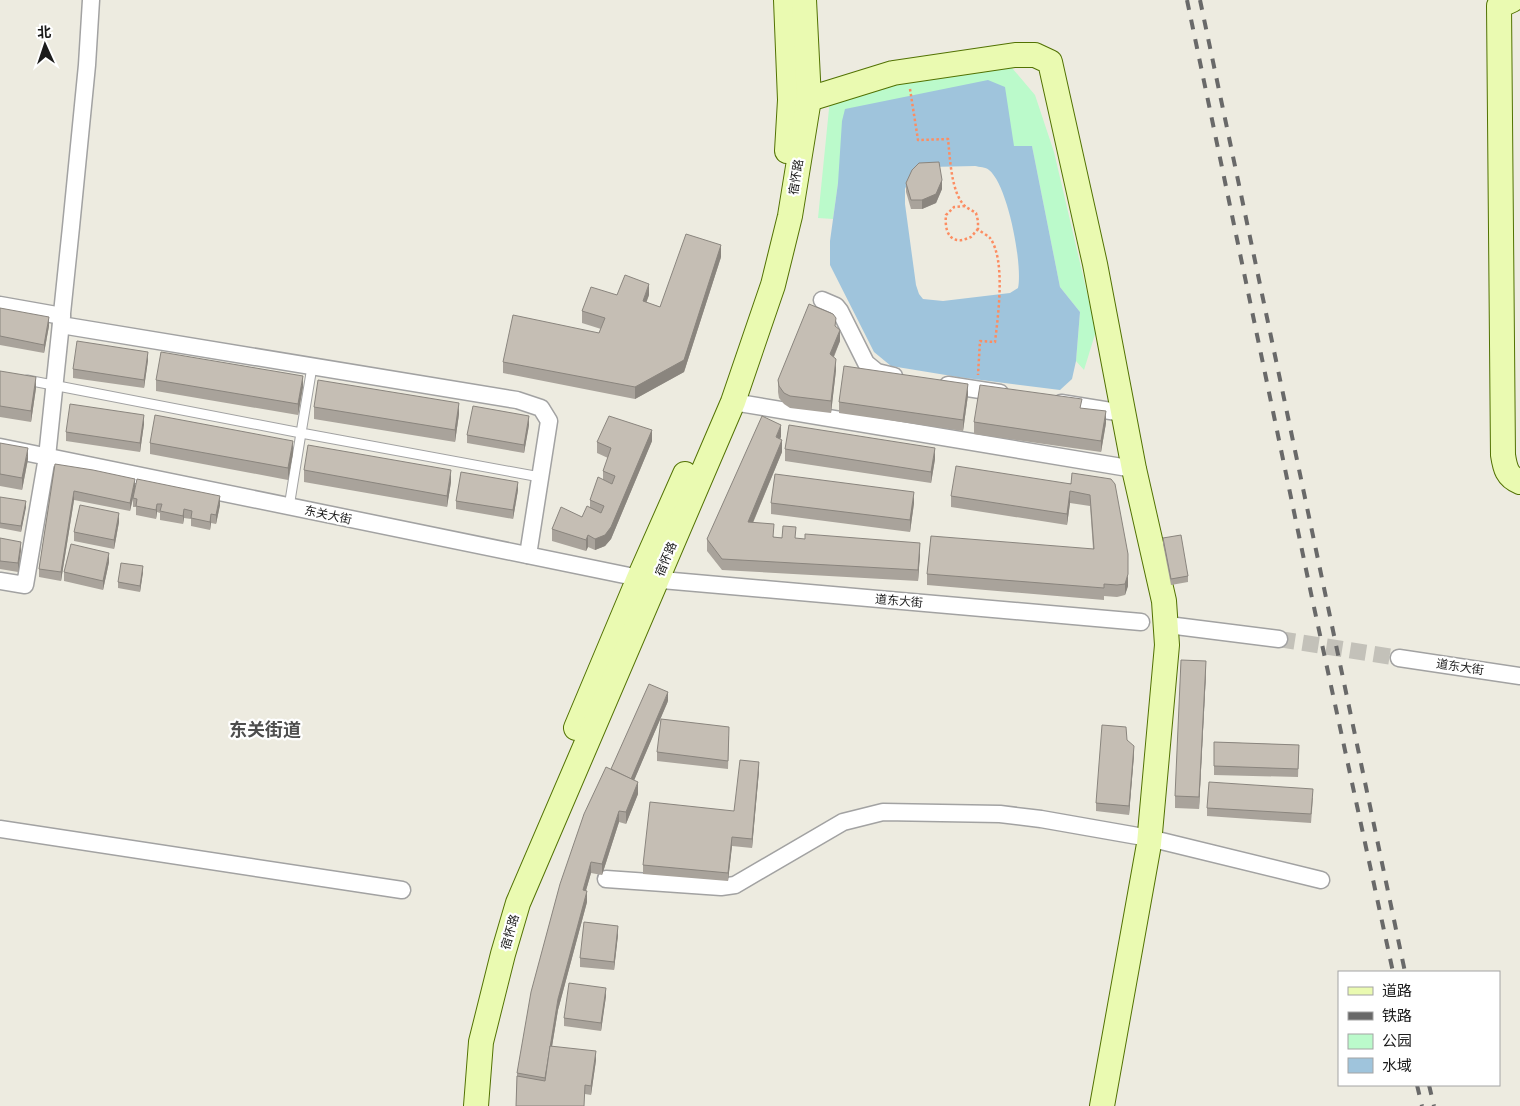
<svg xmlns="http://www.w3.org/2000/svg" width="1520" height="1106" font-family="Inter,'Noto Sans SC',sans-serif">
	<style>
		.park { fill: #bbfacb }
		.water { fill: #9fc4dc; fill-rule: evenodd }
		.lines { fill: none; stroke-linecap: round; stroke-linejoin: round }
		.street-tunnel { stroke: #c3c1b9; stroke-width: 16; stroke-dasharray: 16 8; stroke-linecap: butt }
		.lane-casing { stroke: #a2a2a2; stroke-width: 11 }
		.street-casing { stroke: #a2a2a2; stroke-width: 19 }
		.secondary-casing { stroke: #527203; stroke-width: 26 }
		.path { stroke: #fc8d62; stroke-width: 2.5; stroke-dasharray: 2.5 2.5; stroke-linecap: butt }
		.lane { stroke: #fff; stroke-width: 9 }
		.street { stroke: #fff; stroke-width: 16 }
		.secondary { stroke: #eafab1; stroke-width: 24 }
		.rail { stroke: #696969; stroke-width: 4; stroke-dasharray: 10 10; stroke-linecap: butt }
		.wall { fill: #a9a39b }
		.shaded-wall { fill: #8a857e }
		.building { fill: #c5beb4; stroke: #8a857e }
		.labels { text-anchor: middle; stroke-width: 4.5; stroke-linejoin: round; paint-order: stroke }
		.street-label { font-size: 12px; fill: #1b1b1b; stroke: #fff }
		.district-label { font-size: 18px; font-weight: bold; fill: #4e4e4e; stroke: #fff }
	</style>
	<rect width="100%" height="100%" fill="#edebe0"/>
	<!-- park -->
	<polygon class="park" points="1007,62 1035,95 1054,152 1096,331 1084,370 1076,361 1080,312 1060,287 1032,146 838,183 833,219 818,218 830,99 869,84"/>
	<!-- water -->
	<path class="water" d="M988,80l17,7 9,59h18l28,141 20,25 -4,49 -4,18 -12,11 -102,-13 -67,-11 -17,-14 -44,-87v-24l8,-58 4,-62 3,-12zM975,166c4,1 11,1 14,4 19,15 34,96 29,118l-8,5 -67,8 -20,-2 -4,-5 -3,-9 -11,-81v-15l7,-16 17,-6z"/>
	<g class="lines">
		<!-- street-tunnel -->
		<polyline class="street-tunnel" points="1279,639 1399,658"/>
		<defs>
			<g id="lane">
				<polyline points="312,367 301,433 540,477"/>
				<polyline points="27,380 301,433 289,507"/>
			</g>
			<g id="street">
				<polyline points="822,300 836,306 840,311 866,363 877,372 894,376"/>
				<polyline points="0,305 62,316"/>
				<polyline points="61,325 517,400 541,408 549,421 528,555"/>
				<polyline points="948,385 1000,393"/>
				<polyline points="733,402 1134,469"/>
				<polyline points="1061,403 1123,413"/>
				<polyline points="0,447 639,578 1141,622"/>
				<polyline points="0,581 25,585 47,457 71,227 87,65 91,0"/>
				<polyline points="1176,626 1279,639"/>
				<polyline points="1399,658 1520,676"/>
				<polyline points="0,829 402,890"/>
				<polyline points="606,879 721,887 735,885 843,822 883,812 1000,814 1041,819 1149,838 1321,880"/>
			</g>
			<g id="secondary">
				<polyline points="786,0 790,100 787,151"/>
				<path d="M1512,0l-13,6 4,449c2,13 4,22 17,27"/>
				<polyline points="809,99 893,73 1015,55 1035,55 1050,62 1095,264 1134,469 1164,601 1167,645 1149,844 1102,1106"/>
				<polyline points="576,728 639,578 685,474"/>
				<polyline points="476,1106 481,1042 503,954 518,903 733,402 773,285 790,216 809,99 804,0"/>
			</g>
		</defs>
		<!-- lane casing -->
		<use href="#lane" class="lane-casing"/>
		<!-- street casing -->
		<use href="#street" class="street-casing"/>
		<!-- secondary casing -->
		<use href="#secondary" class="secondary-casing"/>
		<!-- path -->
		<g class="path">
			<path d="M910,89l8,51 30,-1c2,18 3,56 18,68 3,2 7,4 10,6l2,8v8c3,3 9,6 12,9 16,22 8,78 5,104l-15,-1 -2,34"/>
			<path d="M965,206l-11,1 -8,8c-1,9 0,24 12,25 4,1 10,-2 13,-3l7,-8"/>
		</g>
		<!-- lane -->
		<use href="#lane" class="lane"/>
		<!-- street -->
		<use href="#street" class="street"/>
		<!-- secondary -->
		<use href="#secondary" class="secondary"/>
		<!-- rail -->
		<g class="rail">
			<polyline points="1187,0 1312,598 1393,972"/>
			<polyline points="1200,0 1405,972"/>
			<polyline points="1417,1085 1422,1106"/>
			<polyline points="1429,1085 1434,1106"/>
		</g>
	</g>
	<!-- wall -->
	<g class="wall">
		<polygon points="906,183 942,189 936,203 922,209 911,209 906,192"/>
		<polygon points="721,257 684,372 635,399 503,373 503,362 599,333 601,329 582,323 582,311 649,295 646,302 660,307"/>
		<polygon points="0,308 49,326 44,353 0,345"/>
		<polygon points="836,327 840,341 834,357 836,370 831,413 790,408 784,404 779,398 778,392 778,380"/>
		<polygon points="148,360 144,388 73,378 73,369"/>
		<polygon points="0,371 36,388 31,422 0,417"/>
		<polygon points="156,380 303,387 298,415 156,391"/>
		<polygon points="968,395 963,431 839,413 839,402"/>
		<polygon points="314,407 459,414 455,442 314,419"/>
		<polygon points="974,422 1106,423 1101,452 974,434"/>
		<polygon points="144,424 140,452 66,441 66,432"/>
		<polygon points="529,425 524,453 467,443 467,435"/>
		<polygon points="781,437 780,439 782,452 753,523 774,537 796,539 920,554 918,581 722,570 707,551 707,539"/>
		<polygon points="652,441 611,539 605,546 595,550 588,547 586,551 552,541 552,529 582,517 590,508 590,500 603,480 603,471 608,458 597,453 597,442"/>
		<polygon points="0,443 28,459 22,490 0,486"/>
		<polygon points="150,443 293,453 288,480 150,454"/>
		<polygon points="785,449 935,459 931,483 785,461"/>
		<polygon points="55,464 135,488 220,505 216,524 211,523 210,530 191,526 191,519 184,518 183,524 160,520 160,513 157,512 156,519 136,515 136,507 133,507 133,499 130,511 74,500 61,581 39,577 39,569"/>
		<polygon points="304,470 451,482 447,507 304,482"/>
		<polygon points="1111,479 1128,586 1125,595 1117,597 1104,596 1104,600 927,585 927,574 1093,549 1090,506 1070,503 1067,525 951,507 951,496"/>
		<polygon points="518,490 513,519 456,509 456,501"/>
		<polygon points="0,497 26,507 21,532 0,528"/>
		<polygon points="771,503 914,503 910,532 771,514"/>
		<polygon points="119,522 114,549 74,541 74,532"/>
		<polygon points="0,538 21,550 18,572 0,569"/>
		<polygon points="1163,538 1188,576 1188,582 1171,585 1163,544"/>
		<polygon points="109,562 103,590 64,581 64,572"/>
		<polygon points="143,572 140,592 118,588 118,582"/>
		<polygon points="1206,673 1199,809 1175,808 1175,796"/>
		<polygon points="668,701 634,780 638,794 626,824 619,822 602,875 591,873 586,890 587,902 558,1010 552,1046 596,1060 591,1095 585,1094 516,1106 517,1073 611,769"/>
		<polygon points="729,736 728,769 657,761 657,752"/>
		<polygon points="1127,740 1134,755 1129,815 1096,811 1096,803"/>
		<polygon points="1214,742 1299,745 1298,777 1214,775"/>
		<polygon points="759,771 752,848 732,846 728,881 643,874 643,865 734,811"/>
		<polygon points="1313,798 1311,823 1207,816 1207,808"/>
		<polygon points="618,935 614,970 580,967 580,958"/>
		<polygon points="606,996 601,1031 564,1026 564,1018"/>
	</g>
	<!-- shaded-wall -->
	<g class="shaded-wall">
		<polygon points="942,180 942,189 936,203 922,209 922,200"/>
		<polygon points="721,245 721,257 684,372 635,399 635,387"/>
		<polygon points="649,284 649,295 643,312 643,301"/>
		<polygon points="49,317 49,326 44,353 44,345"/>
		<polygon points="840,330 840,341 830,365 830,354"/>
		<polygon points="148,352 148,360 144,388 144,380"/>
		<polygon points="836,359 836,370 831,413 831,401"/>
		<polygon points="303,376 303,387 298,415 298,404"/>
		<polygon points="36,377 36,388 31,422 31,411"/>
		<polygon points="968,384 968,395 963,431 963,420"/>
		<polygon points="459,403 459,414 455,442 455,430"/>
		<polygon points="1106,411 1106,423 1101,452 1101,441"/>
		<polygon points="144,415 144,424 140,452 140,443"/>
		<polygon points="529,416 529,425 524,453 524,445"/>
		<polygon points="781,425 781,437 776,449 776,437"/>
		<polygon points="652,430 652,441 611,539 605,546 595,550 595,539"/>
		<polygon points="782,440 782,452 748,534 748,522"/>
		<polygon points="293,441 293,453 288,480 288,468"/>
		<polygon points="28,448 28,459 22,490 22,478"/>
		<polygon points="935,448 935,459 931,483 931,472"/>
		<polygon points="451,470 451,482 447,507 447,496"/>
		<polygon points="135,479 135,488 130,511 130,503"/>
		<polygon points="518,482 518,490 513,519 513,510"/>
		<polygon points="74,491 74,500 61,581 61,572"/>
		<polygon points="1070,491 1070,503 1067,525 1067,514"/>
		<polygon points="914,492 914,503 910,532 910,520"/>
		<polygon points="220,496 220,505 216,524 216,515"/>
		<polygon points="26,501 26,507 21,532 21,526"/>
		<polygon points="157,504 157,512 156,519 156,510"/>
		<polygon points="184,509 184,518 183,524 183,516"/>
		<polygon points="119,513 119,522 114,549 114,540"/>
		<polygon points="211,514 211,523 210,530 210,522"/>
		<polygon points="588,535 588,547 586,551 586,540"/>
		<polygon points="21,542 21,550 18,572 18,563"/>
		<polygon points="920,543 920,554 918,581 918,570"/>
		<polygon points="109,553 109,562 103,590 103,581"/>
		<polygon points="143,566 143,572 140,592 140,586"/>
		<polygon points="1128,574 1128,586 1125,595 1125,584"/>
		<polygon points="1206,661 1206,673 1199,809 1199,797"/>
		<polygon points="668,692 668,701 630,790 630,781"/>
		<polygon points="1134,746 1134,755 1129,815 1129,806"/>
		<polygon points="759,762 759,771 752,848 752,839"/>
		<polygon points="638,782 638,794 626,824 626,812"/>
		<polygon points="619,811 619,822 602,875 602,864"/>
		<polygon points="732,837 732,846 728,881 728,873"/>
		<polygon points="591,862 591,873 583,901 583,890"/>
		<polygon points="587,891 587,902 558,1010 545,1089 545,1078 558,999"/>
		<polygon points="618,926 618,935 614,970 614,962"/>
		<polygon points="606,988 606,996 601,1031 601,1023"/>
		<polygon points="596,1051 596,1060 591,1095 591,1086"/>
	</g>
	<!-- building -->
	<g class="building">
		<polygon points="939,162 942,180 936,194 922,200 911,200 906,183 912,170 919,163"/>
		<polygon points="686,234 721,245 684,360 635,387 503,362 513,315 599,333 605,318 582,311 591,287 617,295 625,275 649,284 643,301 660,307"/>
		<polygon points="809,304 833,314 836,318 835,326 840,330 830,354 836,359 831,401 790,396 784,393 779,386 778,380"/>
		<polygon points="0,308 49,317 44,345 0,336"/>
		<polygon points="77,341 148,352 144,380 73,369"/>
		<polygon points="161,352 303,376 298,404 156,380"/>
		<polygon points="844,366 968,384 963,420 839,402"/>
		<polygon points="0,371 36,377 31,411 0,406"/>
		<polygon points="318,380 459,403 455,430 314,407"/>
		<polygon points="980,385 1082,399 1080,408 1106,411 1101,441 974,422"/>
		<polygon points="70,404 144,415 140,443 66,432"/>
		<polygon points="473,406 529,416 524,445 467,435"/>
		<polygon points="155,415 293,441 288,468 150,443"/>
		<polygon points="609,416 652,430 611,527 605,535 595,539 588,535 586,540 552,529 561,507 582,517 587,506 601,513 604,506 590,500 598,477 612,484 615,476 603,471 611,448 597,442"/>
		<polygon points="762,416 781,425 776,437 782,440 748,522 774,524 773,537 782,538 783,526 796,527 795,538 805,539 805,534 920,543 918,570 722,559 707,539"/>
		<polygon points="789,425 935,448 931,472 785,449"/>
		<polygon points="0,443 28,448 22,478 0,474"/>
		<polygon points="308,445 451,470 447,496 304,470"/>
		<polygon points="55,464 93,470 135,479 130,503 74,491 61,572 39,569"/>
		<polygon points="956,466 1071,484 1072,473 1111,479 1115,484 1128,554 1128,574 1125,584 1117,585 1104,584 1104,588 927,574 931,536 1094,549 1090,495 1070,491 1067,514 951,496"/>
		<polygon points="461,472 518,482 513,510 456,501"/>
		<polygon points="775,474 914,492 910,520 771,503"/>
		<polygon points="137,479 220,496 216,515 211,514 210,522 191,518 192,511 184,509 183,516 160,511 162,504 157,504 156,510 136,506 137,499 133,498"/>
		<polygon points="0,497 26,501 21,526 0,523"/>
		<polygon points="80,505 119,513 114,540 74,532"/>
		<polygon points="1181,535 1188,576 1171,579 1163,538"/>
		<polygon points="0,538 21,542 18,563 0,561"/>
		<polygon points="71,544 109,553 103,581 64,572"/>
		<polygon points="121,563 143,566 140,586 118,582"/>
		<polygon points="1181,660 1206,661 1199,797 1175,796"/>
		<polygon points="649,684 668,692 631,779 611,769"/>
		<polygon points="661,719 729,727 728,761 657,752"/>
		<polygon points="1102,725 1126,727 1127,740 1134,746 1129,806 1096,803"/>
		<polygon points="1214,742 1299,745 1298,769 1214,766"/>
		<polygon points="740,760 759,762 752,839 732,837 728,873 643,865 650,802 734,811"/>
		<polygon points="606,767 638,782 626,812 619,811 602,864 591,862 583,890 587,891 558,999 545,1078 517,1073 531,992 560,884 584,814"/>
		<polygon points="1209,782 1313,789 1311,814 1207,808"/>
		<polygon points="584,922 618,926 614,962 580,958"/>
		<polygon points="569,983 606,988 601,1023 564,1018"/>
		<polygon points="550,1046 596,1051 591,1086 585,1085 584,1106 516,1106 517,1076 545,1081"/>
	</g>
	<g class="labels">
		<!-- street labels -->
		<g class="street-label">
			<text transform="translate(796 177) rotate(-81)" y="4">宿怀路</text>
			<text transform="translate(328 515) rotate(12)" y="4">东关大街</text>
			<text transform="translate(666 559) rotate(-67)" y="4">宿怀路</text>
			<text transform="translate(899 601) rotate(5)" y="4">道东大街</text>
			<text transform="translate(1460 667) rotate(8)" y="4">道东大街</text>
			<text transform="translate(510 932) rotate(-74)" y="4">宿怀路</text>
		</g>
		<!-- district labels -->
		<g class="district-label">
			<text x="265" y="736">东关街道</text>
		</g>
	</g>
	<!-- legend -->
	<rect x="1338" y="971" width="162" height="115" fill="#ffffff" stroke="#a4a4a4"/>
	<rect x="1348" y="987" width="25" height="8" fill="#eafab1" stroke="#a4a4a4"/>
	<text x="1382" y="996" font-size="15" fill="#1b1b1b">道路</text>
	<rect x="1348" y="1012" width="25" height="8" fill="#696969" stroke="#a4a4a4"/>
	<text x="1382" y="1021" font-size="15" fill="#1b1b1b">铁路</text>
	<rect x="1348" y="1034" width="25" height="15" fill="#bbfacb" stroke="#a4a4a4"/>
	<text x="1382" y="1046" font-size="15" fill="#1b1b1b">公园</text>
	<rect x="1348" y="1058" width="25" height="15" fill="#9fc4dc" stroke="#a4a4a4"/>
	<text x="1382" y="1071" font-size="15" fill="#1b1b1b">水域</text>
	<!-- north arrow -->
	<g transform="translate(45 45) rotate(357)" stroke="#ffffff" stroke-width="4" paint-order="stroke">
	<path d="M0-4L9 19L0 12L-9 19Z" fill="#1b1b1b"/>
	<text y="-8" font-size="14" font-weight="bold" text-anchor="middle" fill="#1b1b1b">北</text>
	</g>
</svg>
